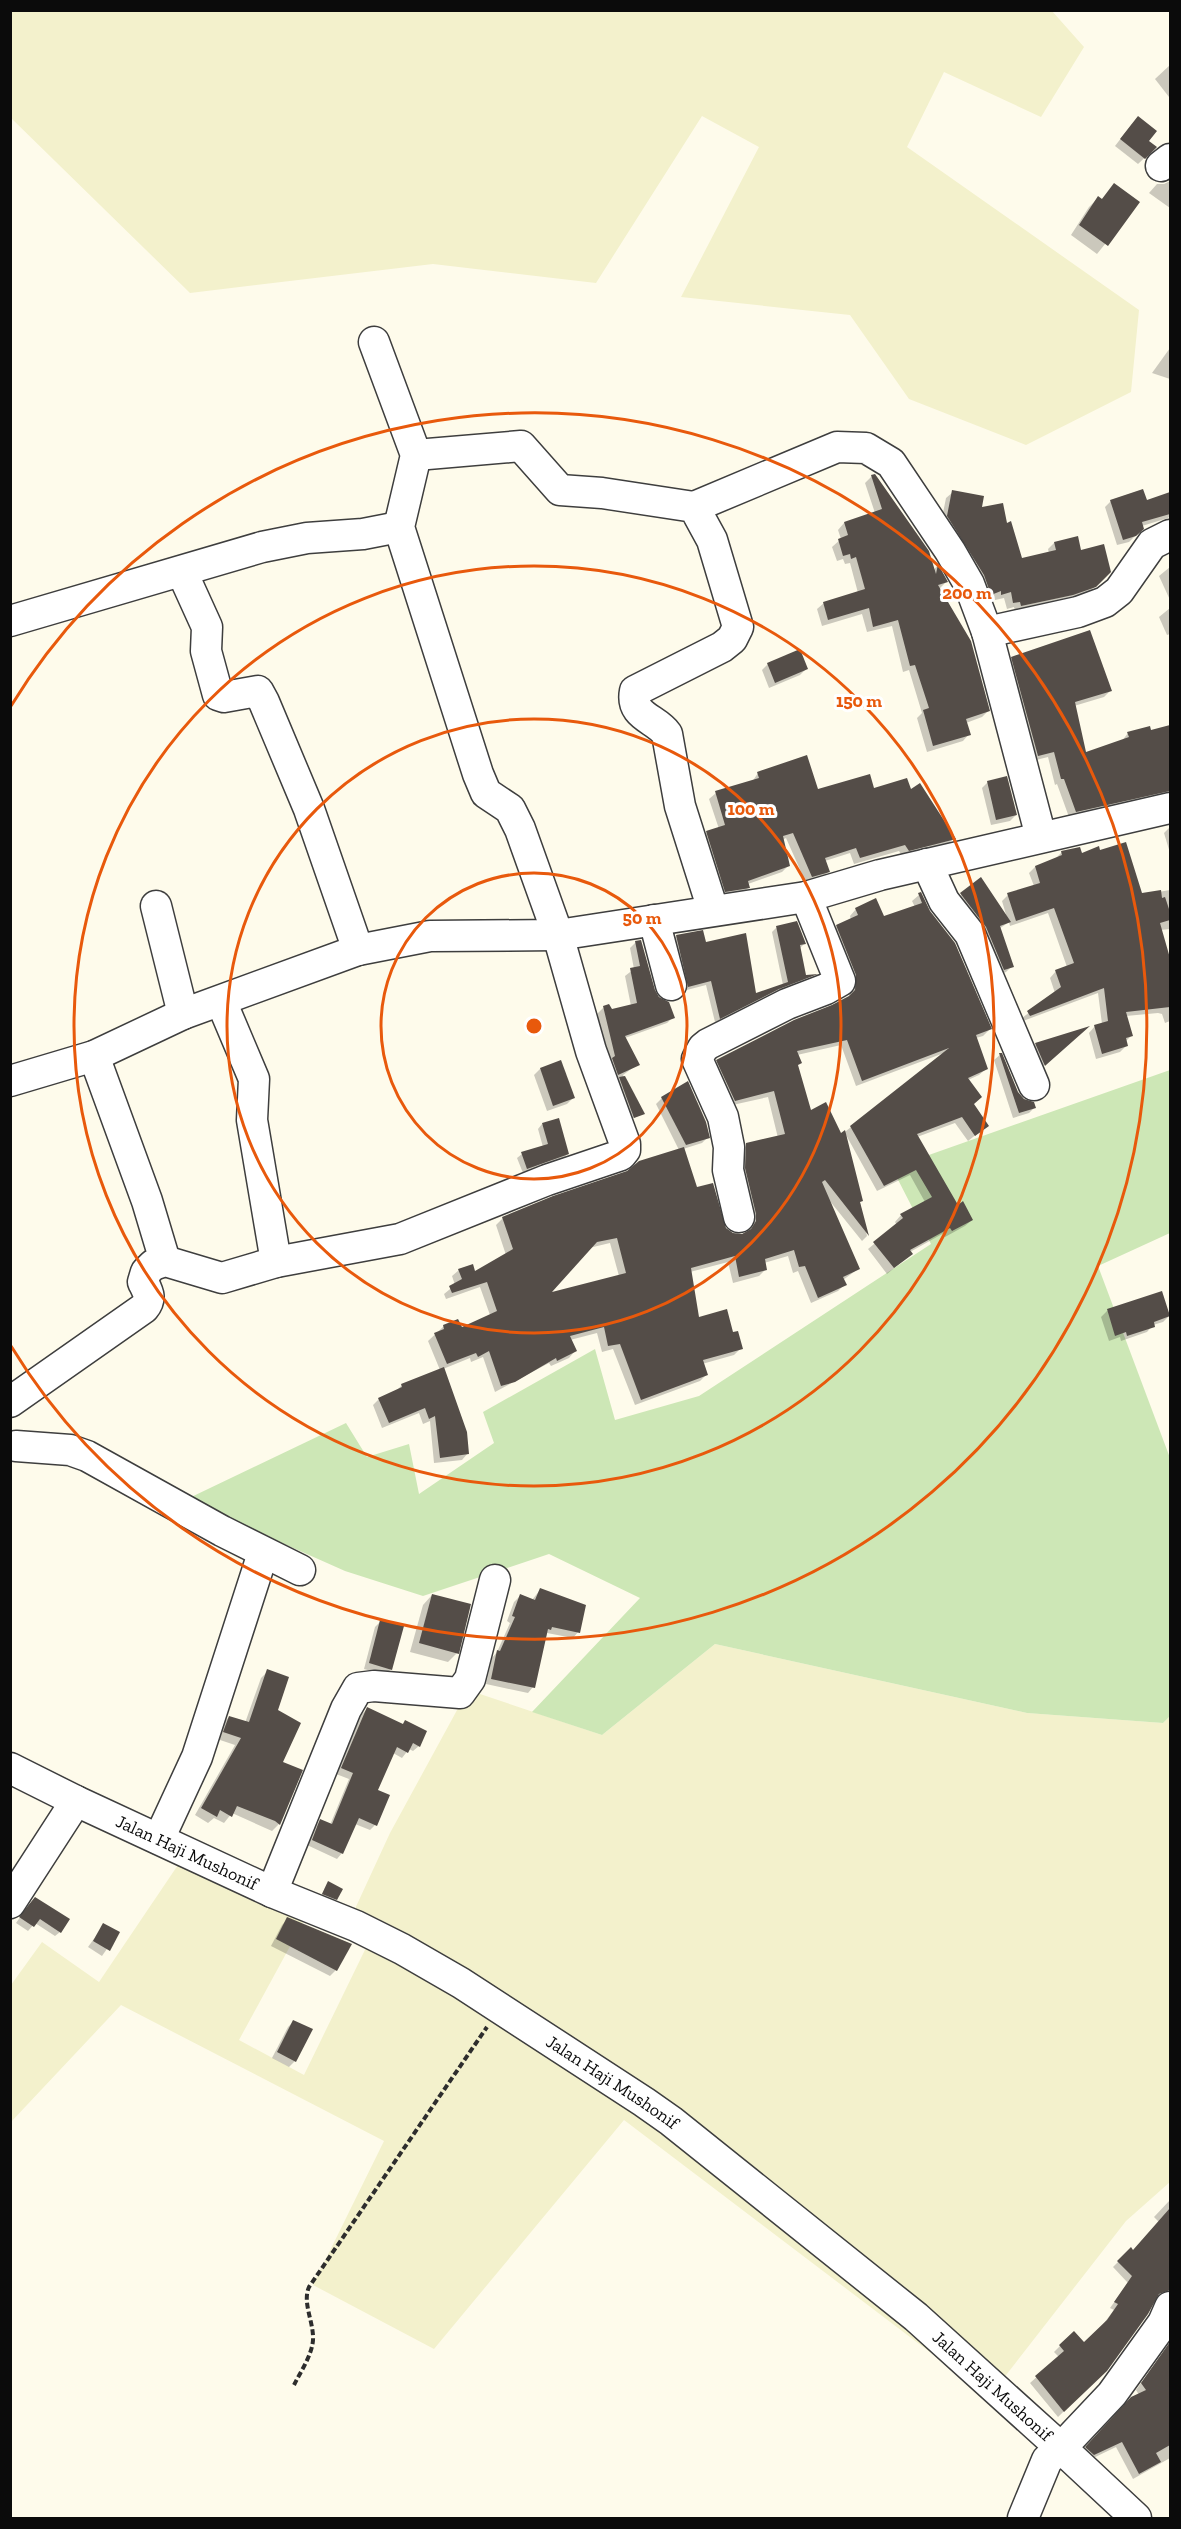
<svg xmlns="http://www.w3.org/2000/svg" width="1181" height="2529" font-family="'Zilla Slab',serif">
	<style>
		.farmland { fill: #f3f1cc }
		.green { fill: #cde7b6 }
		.shadow { fill: #0003; fill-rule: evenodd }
		.building { fill: #544d48; fill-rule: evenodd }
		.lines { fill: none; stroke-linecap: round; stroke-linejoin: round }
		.minor-casing { stroke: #3e3e3e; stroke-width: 33 }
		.path { stroke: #2d2d2d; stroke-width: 4; stroke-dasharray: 6 3; stroke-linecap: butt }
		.minor { stroke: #fff; stroke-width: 30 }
		.ring { fill: none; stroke: #e8590c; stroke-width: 3 }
		.labels { text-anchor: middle; stroke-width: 6; stroke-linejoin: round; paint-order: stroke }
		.street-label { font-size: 18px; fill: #0b0b0b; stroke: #fff }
		.centre { fill: #e8590c; stroke: #fff; stroke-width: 3 }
		.ring-label { font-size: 18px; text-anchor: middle; font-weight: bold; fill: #e8590c; stroke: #fff; stroke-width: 6; stroke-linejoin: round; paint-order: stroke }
	</style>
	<rect width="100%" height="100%" fill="#fefbeb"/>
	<!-- farmland -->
	<g class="farmland">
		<polygon points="10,11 1052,11 1084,47 1041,117 944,72 907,147 1139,310 1131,392 1026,445 909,399 850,315 681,297 759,147 702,116 596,283 433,264 190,293 11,118"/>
		<polygon points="715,1644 1027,1713 1163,1723 1170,1716 1170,2182 1126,2221 989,2397 624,2120 434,2349 313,2285 384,2141 121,2005 11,2122 11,1985 42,1942 99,1982 182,1859 307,1915 239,2040 304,2075 380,1919 354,1911 390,1833 468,1690 602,1735"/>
	</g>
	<!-- green -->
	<polygon class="green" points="1170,1070 1170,1233 1098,1266 1170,1458 1170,1716 1163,1723 1027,1713 715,1644 602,1735 532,1712 640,1598 549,1554 423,1596 345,1571 185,1500 346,1423 367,1457 409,1444 419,1494 494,1443 483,1412 595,1349 615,1420 699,1396 931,1244 892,1168"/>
	<!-- shadow -->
	<g class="shadow">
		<polygon points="1170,65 1170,96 1169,97 1155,79"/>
		<polygon points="1132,124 1155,148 1138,164 1115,146"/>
		<polygon points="1170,181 1170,208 1149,193 1157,184 1164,184"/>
		<polygon points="1114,185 1138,203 1097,254 1071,235 1089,207 1098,198 1101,200"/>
		<polygon points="1170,348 1170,379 1152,373"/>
		<polygon points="872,476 933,571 937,566 946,582 939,589 988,711 982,717 966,723 969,734 963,741 927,752 917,718 922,713 909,670 903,672 892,626 867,632 862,614 822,626 817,609 824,603 858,593 850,563 845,564 843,559 837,561 832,547 841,539 838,530 844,523 875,513 865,483"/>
		<polygon points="953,492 1006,524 1020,560 1049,553 1048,549 1054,543 1080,552 1110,572 1088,593 1065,601 1015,612 1014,607 1007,609 1004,598 995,600 994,597 985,600 941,523 946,498"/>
		<polygon points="1169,494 1170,516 1168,518 1142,526 1143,528 1129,542 1117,545 1105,507 1111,501 1146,501"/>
		<polygon points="1170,567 1170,600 1159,576"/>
		<polygon points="1170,608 1170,634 1167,635 1159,617"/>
		<polygon points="1012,658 1110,691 1104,697 1074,706 1085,754 1122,741 1128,733 1150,732 1170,727 1170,799 1069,817 1057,784 1055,785 1048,757 1032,761 1006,664"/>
		<polygon points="768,664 806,669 800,675 769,688 762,670"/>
		<polygon points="758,773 817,791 910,791 954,838 948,844 902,856 899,851 854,864 850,853 825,861 828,872 822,878 806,883 786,838 782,840 788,866 782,872 748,884 748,888 742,894 719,898 700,839 707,832 719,829 709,799 716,793 752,782"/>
		<polygon points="988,782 1016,815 1010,821 991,825 982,788"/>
		<polygon points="1170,827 1170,853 1164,833"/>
		<polygon points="1062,852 1081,855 1141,895 1170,890 1170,929 1160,930 1170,964 1170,1021 1165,1023 1162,1014 1158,1013 1126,1016 1131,1036 1125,1042 1126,1046 1120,1052 1096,1059 1089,1033 1095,1026 1102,1024 1098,993 1023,1021 1022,1018 1055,993 1050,978 1056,971 1067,967 1048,913 1010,926 1009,922 999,929 1012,966 1006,972 998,975 955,900 981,879 1007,918 1002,901 1008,895 1034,886 1029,873 1035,867 1056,858"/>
		<path d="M919,895l71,134 -7,7 -7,2 10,31 -7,6 -11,5 4,25 15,21 -19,15 -13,-18 -38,14 40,70 15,13 -7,6 -20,11 -1,-4 -34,19 -6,8 -17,14 -19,-25 29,-24 -2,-3 6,-7 24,-13 -15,-27 -33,16 -31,-56 21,101 -5,5 -33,-41 29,69 -15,11 2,4 -7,7 -27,12 -13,-32 -5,2 -5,-17 -24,7 1,7 -6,6 -26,7 -5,-21 -38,10 8,47 34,15 9,14 -7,7 -32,9 4,11 -6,6 -65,24 -22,-56 -11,3 -5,-19 -27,7 5,11 -6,7 -18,8 -2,-3 -54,29 -12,-35 -12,5 -1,-4 -27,11 25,84 -6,7 -28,3 -4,-42 -7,3 -4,-11 -37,15 -9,-23 6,-6 16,-7 7,-7 38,-15 -12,-29 16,-15 17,3 29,-14 -10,-28 -34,12 -2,-5 11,-9 -3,-9 7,-6 16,3 31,-18 -10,-30 7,-7 124,-45 52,-23 -23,-46 6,-6 46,39 -6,6 -19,6 13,40 29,40 9,6h9l6,-5 -9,-78 7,-7 31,-7 -10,-41 -40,9 -17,-39 6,-6 132,-64 1,-15 -20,-49 7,-7 14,-6 -1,-4 6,-7 27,9 32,-11 -3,-6zM841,1045l15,41 88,-33 -103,82 -31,-23 -13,-46v-11zM610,1243l9,33 -71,18 41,-46z"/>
		<polygon points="776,928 805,943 799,949 805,976 814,975 715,1022 706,985 683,991 672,941 676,936 705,943 754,995 783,985 772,932"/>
		<polygon points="636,942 653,991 673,1017 667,1023 625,1038 638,1064 623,1075 643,1114 631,1119 610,1062 597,1014 603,1008 611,1011 631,1006 625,976 634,969 630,948"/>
		<polygon points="1085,1029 1042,1067 1033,1047 1036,1044"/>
		<polygon points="1001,1054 1017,1093 1023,1100 1035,1107 1029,1113 1013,1118 994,1060"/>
		<polygon points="540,1069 573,1098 567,1104 547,1111 534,1075"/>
		<polygon points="542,1124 568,1154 563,1158 523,1173 517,1158 522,1154 543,1147 538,1129"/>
		<polygon points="1161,1293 1169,1316 1163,1322 1153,1325 1147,1332 1121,1341 1120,1337 1109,1341 1101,1317 1107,1311"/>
		<polygon points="540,1590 578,1632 573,1638 547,1633 533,1687 528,1693 486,1684 492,1658 497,1652 510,1623 507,1621 514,1602 520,1596 532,1600"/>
		<polygon points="432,1595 457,1653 448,1662 410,1652 423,1605"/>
		<polygon points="381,1621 391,1669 385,1675 364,1669 375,1627"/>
		<polygon points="268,1671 276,1710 280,1763 301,1771 279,1824 272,1831 232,1813 224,1823 214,1818 208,1823 195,1815 235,1745 217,1739 222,1724 229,1717 245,1723 261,1678"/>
		<polygon points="368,1708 402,1725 405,1721 419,1746 413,1751 409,1749 402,1758 393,1753 376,1790 375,1825 370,1830 355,1824 342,1853 337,1859 307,1845 315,1826 320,1821 330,1825 349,1779 336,1774 362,1714"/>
		<polygon points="326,1886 336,1899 334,1902 321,1896"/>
		<polygon points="30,1903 60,1932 55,1936 35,1923 28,1931 16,1923"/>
		<polygon points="288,1919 336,1970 330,1976 271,1946 282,1925"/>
		<polygon points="104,1925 118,1933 102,1956 88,1947"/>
		<polygon points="294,2021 295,2061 289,2067 272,2058 288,2027"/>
		<polygon points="1170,2200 1170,2275 1163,2283 1170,2290 1165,2295 1155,2298 1106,2370 1058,2417 1030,2383 1059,2357 1054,2352 1073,2333 1084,2344 1101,2327 1114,2310 1110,2308 1128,2283 1113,2267 1131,2249 1133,2252 1159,2222 1154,2217"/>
		<polygon points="1170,2342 1170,2458 1133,2479 1116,2447 1087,2461 1080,2454 1125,2405 1139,2395 1136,2390"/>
	</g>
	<!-- building -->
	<g class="building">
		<polygon points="1138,116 1157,131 1149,141 1157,147 1145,159 1120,139"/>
		<polygon points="1114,183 1140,202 1108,246 1079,225 1098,196 1102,199"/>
		<polygon points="875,474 929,551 936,574 938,564 948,582 938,585 971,641 990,711 966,719 971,735 933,746 923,710 929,708 915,665 910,666 898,620 873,627 869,608 828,620 823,602 865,589 856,557 851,559 850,554 843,556 838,539 848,535 844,522 882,509 871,475"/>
		<polygon points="1143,489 1147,500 1170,492 1170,514 1142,522 1144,529 1136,536 1123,540 1110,500"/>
		<polygon points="952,490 984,496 982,507 1003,503 1007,523 1011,521 1022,558 1056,550 1054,542 1078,536 1081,550 1104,544 1111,572 1096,587 1073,595 1021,606 1020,602 1013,603 1011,592 1001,595 1001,591 991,595 984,575 947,516"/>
		<polygon points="1090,630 1112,691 1075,702 1086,752 1129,737 1127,732 1150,726 1151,730 1170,725 1170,791 1076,812 1064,779 1061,779 1054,752 1038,756 1011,657"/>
		<polygon points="800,649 808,669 775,683 767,663"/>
		<polygon points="807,755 818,789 870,774 874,788 907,778 911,789 920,783 956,839 909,851 905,845 860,858 856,848 825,858 830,872 812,877 793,833 783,836 790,866 748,881 750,888 725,892 706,831 725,825 715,791 759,778 757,772"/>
		<polygon points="1007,776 1017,815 996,820 987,781"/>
		<polygon points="1126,842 1142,893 1161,890 1162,898 1165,897 1170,912 1170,920 1160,923 1170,958 1170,1007 1126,1012 1133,1036 1126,1038 1128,1046 1102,1054 1094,1025 1108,1021 1104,988 1030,1016 1027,1011 1061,987 1055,970 1074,963 1054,908 1016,921 1007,893 1040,883 1035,866 1062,855 1061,851 1080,847 1082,853 1099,846 1100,850"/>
		<polygon points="981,877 1011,922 1000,926 1014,967 1004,970 986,927 960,893"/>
		<path d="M921,892l9,19 25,32 37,86 -16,6 12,34 -20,9 14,19 -8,7 15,22 -14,10 -13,-19 -45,17 41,71 5,-4 10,19 -21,11 -2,-3 -40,22 3,4 -19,14 -21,-26 30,-24 -3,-4 32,-17 -16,-27 -32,16 -34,-60 99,-78 -87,33 -15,-41 -50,11 5,12 -4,2 13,45 15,-8 15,31 4,-3 18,71 -3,1 9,34 -44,-56 -3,2 38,87 -17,8 4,8 -29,13 -13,-32 -6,1 -5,-17 -29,9 2,11 -28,7 -4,-21 -44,12 8,49 28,-8 6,23 5,-1 5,18 -40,11 5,15 -67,25 -21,-56 -12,2 -4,-19 -34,9 7,15 -20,10 -1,-3 -41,24 -14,4 -12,-35 -11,6 -2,-4 -29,11 -13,-31 10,-4 -1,-4 15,-6 4,8 35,-16 -10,-29 -35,11 -3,-7 13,-7 -4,-10 15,-5 2,7 38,-22 -11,-32 51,-21 74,-25 12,-10 45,-14 13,40 16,-4 13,45 7,5 9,1 9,-5 5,-8v-7l-11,-46 1,-25 39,-9 -11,-43 -39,10 -19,-41 78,-40 38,-15 17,-9 6,-6 1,-15 -20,-50 22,-10 -3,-7 21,-10 8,18 38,-13 -4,-10zM617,1238l9,35 -74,19 45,-50z"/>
		<polygon points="797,921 806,944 800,945 806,975 818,974 779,989 720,1019 711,981 688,987 676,935 703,930 706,942 746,933 756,993 788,982 776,926"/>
		<polygon points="641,940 655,990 659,997 669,1002 675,1018 625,1036 640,1065 618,1075 612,1058 615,1056 603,1006 609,1004 612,1009 637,1003 630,968 640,966 635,941"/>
		<polygon points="1090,1026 1046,1065 1045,1066 1035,1043"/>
		<polygon points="999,1053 1002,1053 1018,1092 1024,1099 1034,1102 1036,1108 1019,1113"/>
		<polygon points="561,1060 575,1098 553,1106 540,1068"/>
		<polygon points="625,1076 645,1114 634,1118 619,1077"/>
		<polygon points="688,1081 706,1122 710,1138 686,1145 661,1097"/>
		<polygon points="559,1118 569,1154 527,1169 521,1152 548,1144 542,1123"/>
		<polygon points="1162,1291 1170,1316 1154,1322 1155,1327 1127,1336 1126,1332 1115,1336 1107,1309"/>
		<polygon points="444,1367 467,1432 469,1454 440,1458 435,1416 429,1419 425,1408 389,1423 378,1398 402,1387 401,1384"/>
		<polygon points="540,1588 586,1605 580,1633 552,1627 551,1630 548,1629 535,1688 491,1679 497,1650 500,1651 515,1617 512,1616 520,1594 535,1600"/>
		<polygon points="432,1594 471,1604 459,1654 419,1643"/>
		<polygon points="380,1620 404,1626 392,1670 369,1663"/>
		<polygon points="267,1669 289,1677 278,1710 301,1723 283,1762 303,1770 280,1825 275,1821 237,1806 232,1817 220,1810 217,1817 201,1808 241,1738 223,1732 229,1716 249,1722"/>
		<polygon points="367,1707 403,1724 405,1720 427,1731 420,1747 413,1743 408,1753 397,1747 378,1790 390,1795 377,1826 359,1818 343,1854 312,1840 320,1819 332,1824 353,1773 341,1768"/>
		<polygon points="328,1881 343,1889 337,1900 322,1894"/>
		<polygon points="35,1897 70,1919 61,1933 40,1919 34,1927 19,1917"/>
		<polygon points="287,1917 352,1944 337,1971 276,1939"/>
		<polygon points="103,1923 120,1932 110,1951 93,1941"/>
		<polygon points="293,2020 313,2029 296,2062 277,2052"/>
		<polygon points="1170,2208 1170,2290 1159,2294 1148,2314 1107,2371 1064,2412 1035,2376 1064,2351 1059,2345 1074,2331 1084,2342 1107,2320 1118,2304 1114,2302 1132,2276 1117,2261 1131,2247 1133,2250"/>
		<polygon points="1170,2342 1170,2445 1156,2453 1161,2462 1139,2474 1122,2442 1094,2455 1085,2447 1131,2397 1146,2390 1141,2383"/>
	</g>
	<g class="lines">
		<defs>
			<g id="minor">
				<polyline points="1161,166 1170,159"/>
				<path d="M416,455l105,-9 39,44 42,3 92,14 18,33 26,87 -6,12 -10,8 -87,44c-5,26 21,27 32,43l13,72 33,104"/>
				<polyline points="694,507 837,447 866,448 891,463 950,551 969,584 987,632 1041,837"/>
				<polyline points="182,572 207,627 206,651 218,695 224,697 258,691 264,702 309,809 358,950"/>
				<polyline points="10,621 262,547 307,538 363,534 399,527"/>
				<polyline points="987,632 1078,612 1105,602 1119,591 1152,544 1170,535"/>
				<polyline points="927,864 944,901 970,934 1034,1085"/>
				<polyline points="156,906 183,1014"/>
				<polyline points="654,920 671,985"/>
				<polyline points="221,1001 254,1079 252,1120 276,1262"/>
				<polyline points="94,1056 147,1201 165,1261"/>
				<polyline points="10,1081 94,1056 183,1014 358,950 430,936 558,935 806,897 880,875 1170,808"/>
				<polyline points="739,1217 728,1170 729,1147 723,1117 697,1059 703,1048 708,1044 787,1004 826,989 840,981 806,897"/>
				<path d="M10,1402l134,-94c8,-10 4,-16 -1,-26l3,-10 7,-7 12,-4 57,17 54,-16 124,-23 147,-59 74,-25 4,-5v-6l-34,-93 -33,-116 -38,-106 -10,-20 -24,-16 -8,-19 -79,-247 17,-72 -42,-113"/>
				<polyline points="16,1446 70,1450 87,1456 222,1531 300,1570"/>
				<path id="s1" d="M10,1768l66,33 196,91 84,34 46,23 59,34 183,119 27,19 245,196 145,131 75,70"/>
				<polyline points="159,1839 197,1757 263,1553"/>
				<polyline points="272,1892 346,1709 358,1688 374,1686 460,1693 470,1679 495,1580"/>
				<polyline points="10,1903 76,1801"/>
				<polyline points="1023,2518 1047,2460 1061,2448 1112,2394 1163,2323 1170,2307"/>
			</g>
		</defs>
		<!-- minor casing -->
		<use href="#minor" class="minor-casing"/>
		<!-- path -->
		<path class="path" d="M294,2385c7,-14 18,-30 19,-45 1,-18 -11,-37 -4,-53l178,-260"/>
		<!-- minor -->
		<use href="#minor" class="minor"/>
	</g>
	<!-- distance rings -->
	<g class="ring">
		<circle cx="534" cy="1026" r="153"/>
		<circle cx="534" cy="1026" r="307"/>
		<circle cx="534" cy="1026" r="460"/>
		<path d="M11 706A613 613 0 1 1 11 1346"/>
	</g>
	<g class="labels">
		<!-- street labels -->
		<g class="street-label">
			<text dy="6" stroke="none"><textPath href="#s1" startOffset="196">Jalan Haji Mushonif</textPath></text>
			<text dy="6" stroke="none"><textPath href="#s1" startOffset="681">Jalan Haji Mushonif</textPath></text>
			<text dy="6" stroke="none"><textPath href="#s1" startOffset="1168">Jalan Haji Mushonif</textPath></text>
		</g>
	</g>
	<circle cx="534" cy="1026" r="9" class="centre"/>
	<g class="ring-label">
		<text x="967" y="599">200 m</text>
		<text x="859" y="707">150 m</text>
		<text x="751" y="815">100 m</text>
		<text x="642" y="924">50 m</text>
	</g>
	<!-- border -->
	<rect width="1181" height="2529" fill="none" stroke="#0b0b0b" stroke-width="24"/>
</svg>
